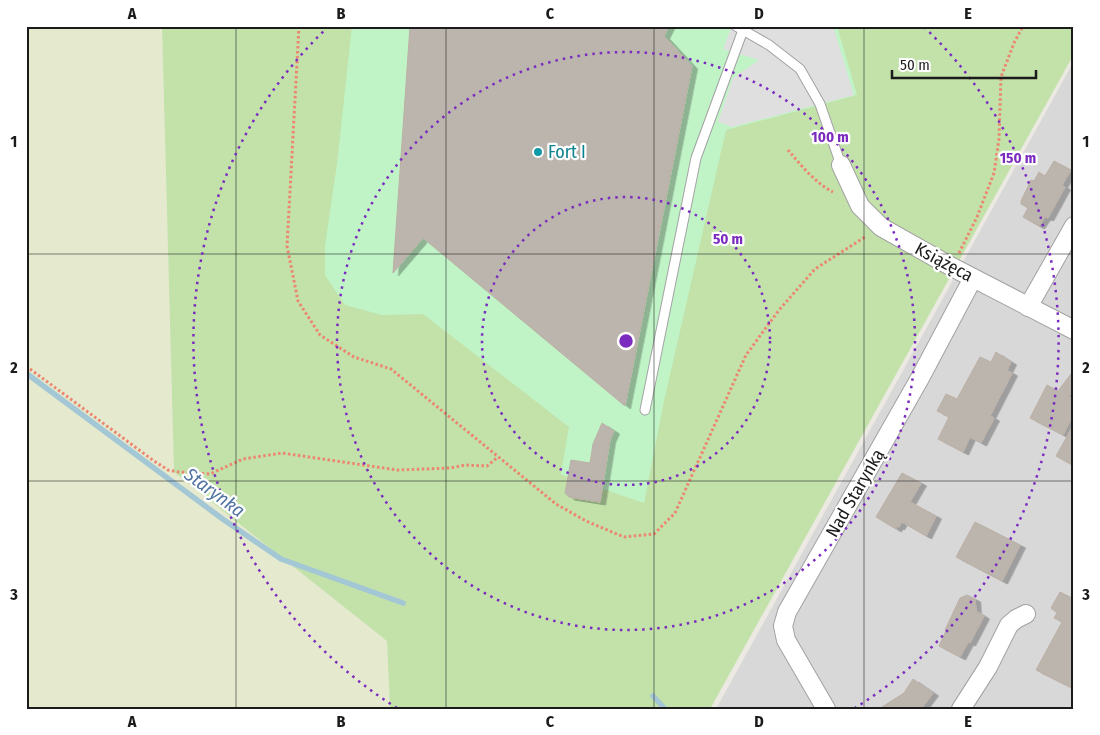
<svg xmlns="http://www.w3.org/2000/svg" width="1100" height="735" font-family="'Fira Sans Condensed',sans-serif">
	<style>
		.residential { fill: #d9d8d8 }
		.farmland { fill: #e5e9cd }
		.grass { fill: #c2e2aa }
		.park { fill: #c0f4c7 }
		.parking { fill: #dfdfdf }
		.lines { fill: none; stroke-linecap: round; stroke-linejoin: round }
		.stream { stroke: #a4c7d6; stroke-width: 5.5 }
		.building { fill: #bbb5ae; stroke: #bcb0a5; filter: url(#shadow) }
		.lane-casing { stroke: #a2a2a2; stroke-width: 11 }
		.street-casing { stroke: #a2a2a2; stroke-width: 20 }
		.path { stroke: #ed8671; stroke-width: 3; stroke-dasharray: 2.5 2.5; stroke-linecap: butt }
		.lane { stroke: #fff; stroke-width: 9 }
		.street { stroke: #fff; stroke-width: 18 }
		.grid { fill: none; stroke: #1b1b1b; stroke-width: 1; stroke-opacity: 0.55 }
		.ring { fill: none; stroke: #7b2cbf; stroke-width: 2.5; stroke-dasharray: 2.5 5 }
		.culture-dot { fill: #0f9aa8; stroke: #fff; stroke-width: 2 }
		.labels { text-anchor: middle; stroke-width: 4.5; stroke-linejoin: round; paint-order: stroke }
		.culture-label { font-size: 18px; fill: #0d838f; stroke: #fff; text-anchor: start }
		.street-label { font-size: 18px; fill: #1b1b1b; stroke: #fff }
		.water-label { font-size: 19px; font-style: italic; fill: #5073a1; stroke: #fff }
		.centre { fill: #7b2cbf; stroke: #fff; stroke-width: 2.5 }
		.ring-label { font-size: 15px; text-anchor: middle; font-weight: bold; fill: #7b2cbf; stroke: #fff; stroke-width: 4.5; stroke-linejoin: round; paint-order: stroke }
		.neatline { fill: none; stroke: #1b1b1b; stroke-width: 2 }
		.grid-label { font-size: 16px; text-anchor: middle; font-weight: bold; fill: #1b1b1b }
	</style>
	<defs>
		<filter id="shadow"><feDropShadow dx="5.5" dy="3" stdDeviation="0" flood-color="#0004"/></filter>
	</defs>
	<rect width="100%" height="100%" fill="#ebe9e1"/>
	<!-- residential -->
	<polygon class="residential" points="1074,61 1074,709 716,709"/>
	<!-- farmland -->
	<polygon class="farmland" points="26,26 162,26 174,472 387,641 390,709 26,709"/>
	<!-- grass -->
	<polygon class="grass" points="162,26 1074,26 1074,54 710,709 390,709 387,641 174,472"/>
	<!-- park -->
	<polygon class="park" points="352,26 837,26 857,95 726,130 664,401 644,503 562,475 561,474 569,427 423,314 382,315 345,305 325,275 325,246 337,164"/>
	<!-- parking -->
	<polygon class="parking" points="732,26 833,26 854,95 732,127 718,122 733,78 759,60 723,49"/>
	<g class="lines">
		<!-- stream -->
		<g class="stream">
			<polyline points="26,373 224,520 281,559 403,603"/>
			<polyline points="653,696 665,709"/>
		</g>
	</g>
	<!-- building -->
	<g class="building">
		<polygon points="410,26 669,26 664,36 692,66 625,406 423,238 393,273"/>
		<polygon points="1054,161 1071,170 1062,185 1065,187 1048,218 1045,217 1039,226 1023,217 1028,208 1021,204 1021,201 1031,180 1034,181 1039,172 1045,176"/>
		<polygon points="996,352 1011,362 1007,370 1012,373 990,416 994,418 981,443 970,437 963,452 938,439 949,417 937,411 946,394 957,399 980,357 991,362"/>
		<polygon points="1074,370 1074,377 1069,397 1074,399 1074,413 1063,435 1030,418 1047,385 1058,391"/>
		<polygon points="602,423 614,431 610,440 600,502 569,497 565,493 571,460 590,463 593,444"/>
		<polygon points="1074,424 1074,466 1056,456"/>
		<polygon points="902,473 921,483 910,502 936,516 926,536 902,522 899,527 897,526 896,529 876,517"/>
		<polygon points="975,522 1020,545 1002,581 956,557"/>
		<polygon points="1060,592 1074,599 1074,689 1036,670 1062,622 1054,618 1057,613 1051,608"/>
		<polygon points="967,595 975,599 976,611 984,616 970,643 968,642 960,657 939,646 946,631 945,630 960,598"/>
		<polygon points="913,679 933,693 921,709 879,709 904,693"/>
	</g>
	<g class="lines">
		<defs>
			<g id="lane">
				<polyline points="736,26 769,45 800,69 820,104 841,165"/>
				<polyline points="645,410 696,158 743,30"/>
			</g>
			<g id="street">
				<polyline points="841,165 860,206 881,227 952,267 1074,330"/>
				<polyline points="1028,307 1074,226"/>
				<polyline points="826,709 786,640 783,626 787,612 920,378 973,278"/>
				<polyline points="961,709 988,667 1009,625 1016,619 1026,614"/>
			</g>
		</defs>
		<!-- lane casing -->
		<use href="#lane" class="lane-casing"/>
		<!-- street casing -->
		<use href="#street" class="street-casing"/>
		<!-- path -->
		<g class="path">
			<polyline points="299,26 287,246 298,301 320,335 354,357 391,369 556,504 586,521 624,537 654,534 675,513 746,355 779,310 815,269 865,237"/>
			<path d="M788,150c13,15 27,33 45,42"/>
			<polyline points="959,253 977,217 994,173 999,139 1001,77 1014,43 1023,26"/>
			<polyline points="26,366 154,461 168,470 179,472 210,474 243,459 282,453 397,470 450,468 465,465 487,466 498,457"/>
		</g>
		<!-- lane -->
		<use href="#lane" class="lane"/>
		<!-- street -->
		<use href="#street" class="street"/>
	</g>
	<!-- grid -->
	<path class="grid" d="M236,26v683M446,26v683M654,26v683M864,26v683M26,254h1048M26,481h1048"/>
	<!-- distance rings -->
	<g class="ring">
		<circle cx="626" cy="341" r="144"/>
		<circle cx="626" cy="341" r="289"/>
		<path d="M397 708A433 433 0 0 1 328 27M924 27A433 433 0 0 1 855 708"/>
	</g>
	<!-- markers -->
	<circle class="culture-dot" cx="538" cy="152" r="5"/>
	<g class="labels">
		<!-- culture labels -->
		<g class="culture-label">
			<text x="548" y="158">Fort I</text>
		</g>
		<!-- street labels -->
		<g class="street-label">
			<text transform="translate(944 262) rotate(28)" y="6">Książęca</text>
			<text transform="translate(855 493) rotate(-60)" y="6">Nad Starynką</text>
		</g>
		<!-- water labels -->
		<g class="water-label">
			<text transform="translate(215 492) rotate(36)" y="7">Starynka</text>
		</g>
	</g>
	<circle cx="626" cy="341" r="8" class="centre"/>
	<g class="ring-label">
		<text x="830" y="142">100 m</text>
		<text x="1018" y="163">150 m</text>
		<text x="728" y="244">50 m</text>
	</g>
	<!-- border -->
	<rect width="1100" height="735" fill="none" stroke="#ffffff" stroke-width="55"/>
	<!-- scale -->
	<path d="M892 70v8h144v-8" fill="none" stroke="#1b1b1b" stroke-width="2.5"/>
	<text x="900" y="70" font-size="15" fill="#1b1b1b" stroke="#ffffff" stroke-width="4" paint-order="stroke">50 m</text>
	<rect x="28" y="28" width="1044" height="680" class="neatline"/>
	<g class="grid-label">
		<text x="132" y="19">A</text>
		<text x="341" y="19">B</text>
		<text x="550" y="19">C</text>
		<text x="759" y="19">D</text>
		<text x="968" y="19">E</text>
		<text x="14" y="147">1</text>
		<text x="1086" y="147">1</text>
		<text x="14" y="373">2</text>
		<text x="1086" y="373">2</text>
		<text x="14" y="600">3</text>
		<text x="1086" y="600">3</text>
		<text x="132" y="727">A</text>
		<text x="341" y="727">B</text>
		<text x="550" y="727">C</text>
		<text x="759" y="727">D</text>
		<text x="968" y="727">E</text>
	</g>
</svg>
